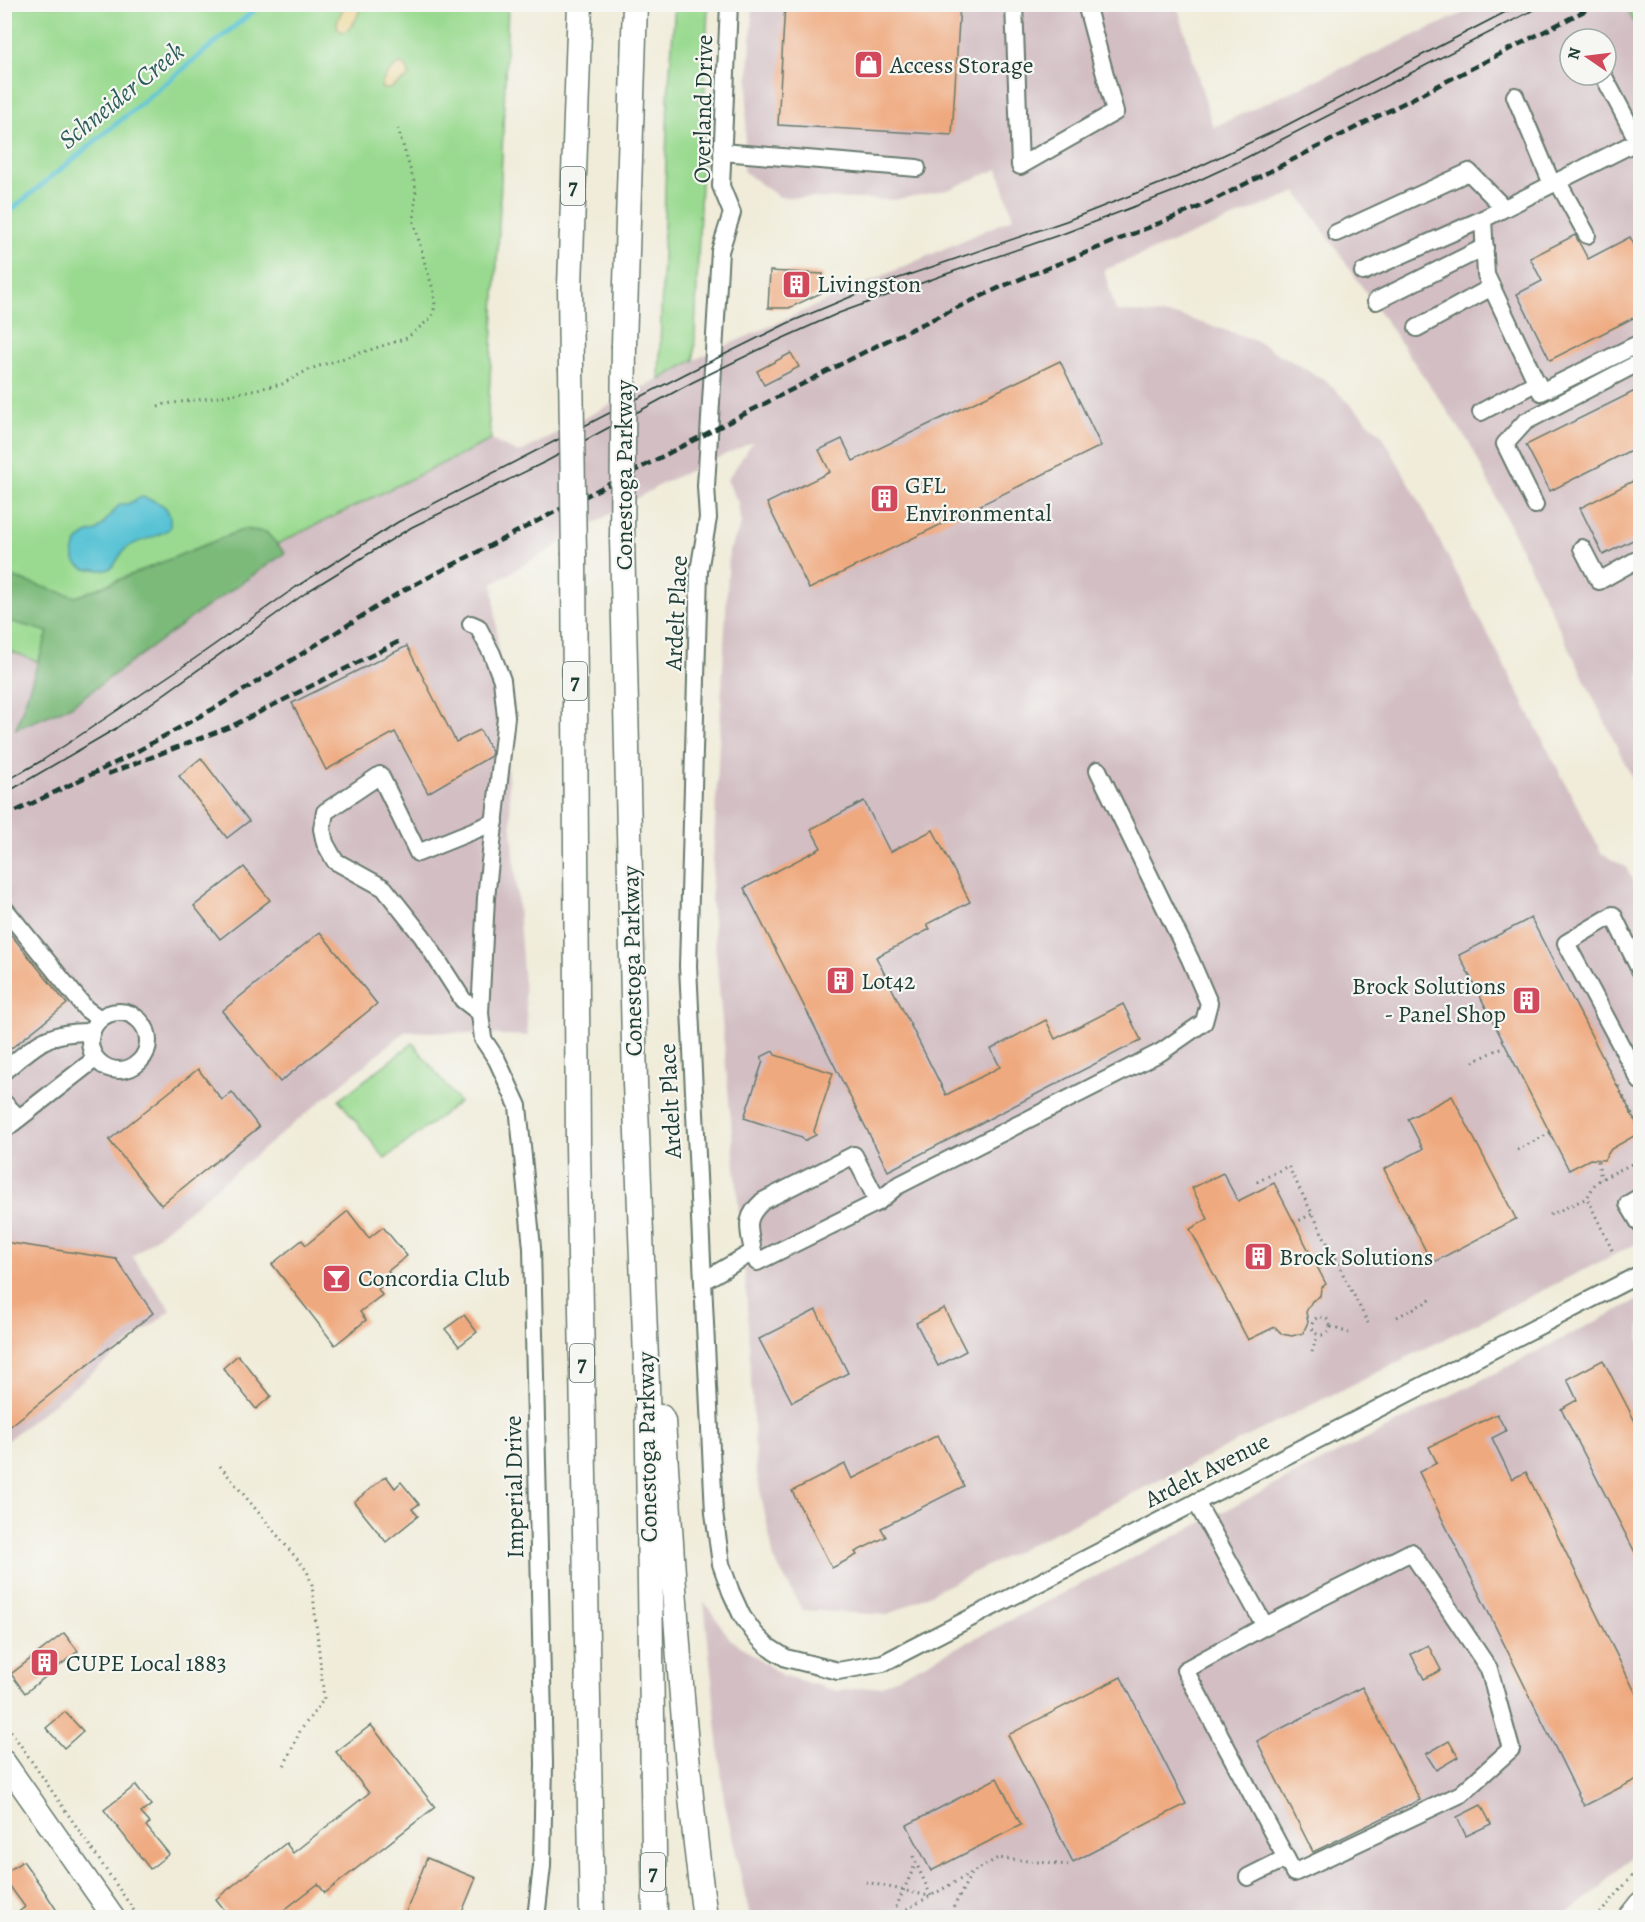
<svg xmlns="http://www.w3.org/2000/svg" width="1645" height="1922" font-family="Alegreya,serif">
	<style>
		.industrial { fill: #d2bec3; fill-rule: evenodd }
		.green { fill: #9ada90; stroke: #5c8c62; stroke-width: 1.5 }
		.forest { fill: #7bba7a; stroke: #4d7c57; stroke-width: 1.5 }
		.sand { fill: #eeda9e; stroke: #868c69; stroke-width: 1.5 }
		.water { fill: #59c3d5; stroke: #3c8084; stroke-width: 1.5 }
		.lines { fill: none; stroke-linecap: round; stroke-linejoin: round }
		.stream { stroke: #59c3d5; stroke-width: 5 }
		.building { fill: #efa97e }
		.minor-casing { stroke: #687a6e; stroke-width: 20 }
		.major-casing { stroke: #687a6e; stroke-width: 24 }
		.highway-casing { stroke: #687a6e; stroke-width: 27 }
		.path { stroke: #687a6e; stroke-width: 3; stroke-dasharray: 1.5 4.5; stroke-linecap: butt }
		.minor { stroke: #fff; stroke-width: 16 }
		.major { stroke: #fff; stroke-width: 21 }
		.highway { stroke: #fff; stroke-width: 24 }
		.tram { stroke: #1f3d34; stroke-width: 1.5 }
		.rail { stroke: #1f3d34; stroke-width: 4.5; stroke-dasharray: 9 4.5; stroke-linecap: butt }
		.highway-bridge-casing { stroke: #687a6e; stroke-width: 27; stroke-linecap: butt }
		.highway-bridge { stroke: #fff; stroke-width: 24 }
		.labels { text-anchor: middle; stroke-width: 4.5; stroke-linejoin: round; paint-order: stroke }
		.shield { fill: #f6f6f2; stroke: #60746d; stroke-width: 1.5 }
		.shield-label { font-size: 22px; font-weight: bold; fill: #1f3d34 }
		.poi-label { font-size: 24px; fill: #1f3d34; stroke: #f6f6f2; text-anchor: start }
		.street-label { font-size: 24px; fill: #1f3d34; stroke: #f6f6f2 }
		.water-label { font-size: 26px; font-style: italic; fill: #2e5e5c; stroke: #f6f6f2 }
	</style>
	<rect width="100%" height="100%" fill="#f6f6f2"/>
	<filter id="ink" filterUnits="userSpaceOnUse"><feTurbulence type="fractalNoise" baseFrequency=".0167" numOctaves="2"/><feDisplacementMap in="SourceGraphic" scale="12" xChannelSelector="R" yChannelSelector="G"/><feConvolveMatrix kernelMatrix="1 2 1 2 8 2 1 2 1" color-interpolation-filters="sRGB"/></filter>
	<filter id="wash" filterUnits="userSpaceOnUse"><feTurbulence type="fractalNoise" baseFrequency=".008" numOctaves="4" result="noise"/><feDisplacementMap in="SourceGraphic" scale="24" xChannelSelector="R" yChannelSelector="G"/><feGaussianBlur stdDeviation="1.35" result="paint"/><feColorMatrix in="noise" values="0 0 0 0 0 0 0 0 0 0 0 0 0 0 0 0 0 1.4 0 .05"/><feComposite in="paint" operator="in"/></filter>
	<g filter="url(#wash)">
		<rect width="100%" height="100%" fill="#f0ecd9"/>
		<!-- industrial -->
		<g class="industrial">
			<path d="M753,5h424l36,122 268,-122h144l15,28v761l-170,-350 -173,-252 -193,78 12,41 64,5 73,23 73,42 56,54 35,62 185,357 24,13 14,30v345l-752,373 -86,-5 -28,-51 -18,-89 -10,-181 -35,-390 18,-348 12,-26 -3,-22 -11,-23 26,-38 -90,41 -170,100 35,453 -122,-5 -274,226 39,53 -166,132v-793l32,12 454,-221 28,13 175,-93 319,-142 -15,-49 -51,21 -54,10 -114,-3 -36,-26zM1570,39h36v36h-36z"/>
			<polygon points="1640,1299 1640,1846 1600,1888 1562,1917 750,1917 724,1800 704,1601 730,1639 782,1675 837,1691 881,1686"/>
		</g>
		<!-- green -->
		<g class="green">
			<polygon points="5,5 508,5 499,229 488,412 491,440 36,661 5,649"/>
			<polygon points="675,5 708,5 694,360 659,380 668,97"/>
			<polygon points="1625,5 1640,5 1640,33"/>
			<polygon points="413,1043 459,1102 385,1159 339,1100"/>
		</g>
		<!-- forest -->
		<polygon class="forest" points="244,529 266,532 285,553 202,610 71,706 16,729 48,632 5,620 5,575 76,597"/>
		<!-- sand -->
		<g class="sand">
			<path d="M345,4l15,1c-1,10 -7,24 -17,27l-5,-3 -1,-7z"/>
			<path d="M401,64l5,2 3,8 -1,4 -19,11h-6l-2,-2c2,-9 11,-20 20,-23z"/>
		</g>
		<!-- water -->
		<path class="water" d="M142,497c19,6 30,8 28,31 -13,11 -30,10 -43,20 -8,5 -10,17 -18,21 -5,2 -9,1 -14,0 -3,-1 -6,1 -9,0 -23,-8 -11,-36 11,-38l23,-27h7z"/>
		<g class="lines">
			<!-- stream -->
			<polyline class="stream" points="4,216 262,4"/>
		</g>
		<g id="blocks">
			<!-- building -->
			<g class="building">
				<polygon points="785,4 960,4 952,135 778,125"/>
				<polygon points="1575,235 1588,259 1630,237 1641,258 1641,314 1550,360 1517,294 1542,281 1530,258"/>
				<polygon points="770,271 823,274 821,293 789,308 768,308"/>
				<polygon points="791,353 799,367 764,385 757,371"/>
				<polygon points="1060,361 1101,446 809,589 767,503 830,472 819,450 842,439 853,461"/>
				<polygon points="1641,388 1641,445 1550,491 1526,445"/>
				<polygon points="1641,477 1641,536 1603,555 1580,508"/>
				<polygon points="407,646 456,742 480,730 492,752 491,756 428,793 395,732 326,770 292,703"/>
				<polygon points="201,758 249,821 227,838 179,776"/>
				<polygon points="864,801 890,852 933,830 970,902 927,924 930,929 876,957 946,1095 1000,1067 991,1049 1046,1020 1055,1039 1123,1004 1141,1040 888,1171 744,888 821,848 811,829"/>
				<polygon points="244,867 270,900 220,939 194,906"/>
				<polygon points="1531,918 1641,1132 1611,1149 1604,1160 1590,1159 1569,1170 1459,955"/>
				<polygon points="4,926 67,1004 4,1054"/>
				<polygon points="320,932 377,1004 280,1082 222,1011"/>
				<polygon points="773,1051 775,1055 833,1073 814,1131 816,1135 804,1141 802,1137 744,1118 763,1061 761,1057"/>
				<polygon points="198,1069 222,1100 232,1092 259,1127 161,1205 109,1140"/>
				<polygon points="1452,1096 1516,1219 1432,1263 1384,1169 1423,1149 1408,1119"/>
				<polygon points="1223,1173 1238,1201 1274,1183 1326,1284 1321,1288 1320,1296 1312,1301 1306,1312 1308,1322 1303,1333 1292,1336 1282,1334 1275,1327 1248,1340 1190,1229 1208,1219 1192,1188"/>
				<polygon points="348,1211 369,1238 383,1227 407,1256 388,1271 393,1278 378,1289 382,1295 360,1312 366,1320 335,1345 272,1264 302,1240 306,1245"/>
				<polygon points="4,1242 116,1259 153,1313 4,1431"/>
				<polygon points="944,1308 966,1351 938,1366 916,1323"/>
				<polygon points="816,1310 848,1373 792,1402 759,1339"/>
				<polygon points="464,1315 477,1332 459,1346 445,1329"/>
				<polygon points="238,1355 271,1396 256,1409 223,1368"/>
				<polygon points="1603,1360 1641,1433 1641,1564 1561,1409 1577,1400 1567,1379"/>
				<polygon points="1497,1414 1506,1431 1492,1438 1512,1479 1526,1472 1641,1704 1641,1777 1584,1806 1419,1472 1437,1463 1429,1447"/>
				<polygon points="938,1435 964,1486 881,1528 886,1537 855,1552 857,1555 832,1568 792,1491 845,1464 852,1479"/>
				<polygon points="386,1476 395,1488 401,1482 419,1504 412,1509 418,1516 386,1542 354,1502"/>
				<polygon points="64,1633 78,1651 25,1693 11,1674"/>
				<polygon points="1428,1645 1441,1670 1424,1679 1411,1654"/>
				<polygon points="1121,1677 1186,1804 1073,1862 1008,1735"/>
				<polygon points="1362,1687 1420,1800 1313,1852 1257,1741"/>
				<polygon points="65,1712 83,1731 64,1748 46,1728"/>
				<polygon points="371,1725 435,1807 325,1893 318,1884 275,1917 230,1917 216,1899 286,1843 293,1853 369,1793 336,1752"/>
				<polygon points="1449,1741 1458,1757 1436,1770 1426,1754"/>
				<polygon points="997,1778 1021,1825 931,1871 907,1825"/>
				<polygon points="136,1785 151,1805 141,1813 150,1823 146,1826 169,1854 150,1869 104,1810"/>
				<polygon points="1481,1805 1491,1824 1466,1836 1457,1817"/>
				<polygon points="427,1858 476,1878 460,1917 404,1917"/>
				<polygon points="23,1861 41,1886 61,1917 12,1917 25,1907 4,1878 4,1874"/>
			</g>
		</g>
	</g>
	<g filter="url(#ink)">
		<use href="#blocks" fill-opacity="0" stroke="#687a6e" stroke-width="1.5"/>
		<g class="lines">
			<defs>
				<g id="minor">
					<polyline points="729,4 721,186 732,213 720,251 706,486 708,518 699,571 688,966 714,1513 721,1564 731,1592 742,1616 755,1634 767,1646 786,1658 838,1671 883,1663 1640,1274"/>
					<polyline points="1014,4 1020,166 1115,112 1086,4"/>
					<polyline points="1603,75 1640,145"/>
					<polyline points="1515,96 1552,184"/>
					<polyline points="1638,141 1483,219 1486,275 1541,392 1640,343"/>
					<polyline points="722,152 917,168"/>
					<polyline points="1558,182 1587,235"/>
					<polyline points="1336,233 1469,172 1504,208"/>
					<polyline points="1363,272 1483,219"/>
					<polyline points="1376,301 1485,247"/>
					<polyline points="1417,328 1492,287"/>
					<polyline points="1481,412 1537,382"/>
					<polyline points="1535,505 1505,444 1525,422 1640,362"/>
					<polyline points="1582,548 1599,581 1640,558"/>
					<polyline points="471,624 478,627 492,654 502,680 506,717 486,898 480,1013 483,1039 497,1060 518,1106 532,1248 544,1763 542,1866 536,1918"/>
					<polyline points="4,908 86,1009 100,1019"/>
					<polyline points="1640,970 1613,915 1566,943 1640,1081"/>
					<circle cx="119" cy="1041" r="29"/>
					<polyline points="480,1013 463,1000 422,936 384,888 335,861 325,843 322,829 325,812 380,775 418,853 495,822"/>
					<path d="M4,1071c33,-27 43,-40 88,-39"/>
					<polyline points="4,1103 19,1118"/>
					<polyline points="4,1130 95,1059"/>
					<polyline points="1640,1197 1628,1204 1640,1224"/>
					<polyline points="878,1202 897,1186 1161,1052 1204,1022 1209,1003 1190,959 1098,770"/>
					<path d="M703,1281l50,-29 4,10 121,-60 -24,-47 -91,46c-20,18 -14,27 -10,51"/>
					<polyline points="1196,1502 1265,1626 1411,1552 1489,1669 1511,1749 1461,1794 1294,1873 1185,1670 1265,1626"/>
					<polyline points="1248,1877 1286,1858"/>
				</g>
				<g id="major">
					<polyline points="4,1761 114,1918"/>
					<polyline points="1628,1918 1640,1903"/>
				</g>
				<g id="highway">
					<polyline points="624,345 635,4"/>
					<polyline points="571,368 570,286 580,4"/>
					<polyline points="622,538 635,1083 647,1384 655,1918"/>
					<polyline points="574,555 578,1145 592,1918"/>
					<path d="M661,1417l2,4c11,166 20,332 42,497"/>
				</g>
			</defs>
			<!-- minor casing -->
			<use href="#minor" class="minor-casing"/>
			<!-- major casing -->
			<use href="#major" class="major-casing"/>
			<!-- highway casing -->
			<use href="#highway" class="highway-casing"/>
			<!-- path -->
			<g class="path">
				<polyline points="158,407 165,404 218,397 282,384 310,369 407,338 432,317 435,306 434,292 425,264 414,222 416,188 398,129"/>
				<polyline points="1473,1062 1505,1046"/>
				<polyline points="1618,1086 1640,1131"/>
				<polyline points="1517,1150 1550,1133"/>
				<polyline points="1598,1161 1601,1179"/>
				<polyline points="1257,1182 1288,1166 1368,1323"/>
				<polyline points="1550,1215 1587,1198"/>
				<polyline points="1294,1223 1312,1214"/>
				<polyline points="1612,1250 1587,1198 1595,1184 1601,1179 1640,1160"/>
				<circle cx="1321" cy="1326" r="9"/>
				<polyline points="1397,1317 1434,1298"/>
				<polyline points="1331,1327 1349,1333"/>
				<polyline points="1312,1352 1317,1335"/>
				<polyline points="220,1466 307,1571 312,1585 324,1699 300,1731 284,1766"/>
				<polyline points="4,1721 139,1918"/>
				<polyline points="913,1856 931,1896"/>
				<polyline points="866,1882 929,1896"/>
				<polyline points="891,1918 998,1858 1068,1865"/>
				<polyline points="891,1918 916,1863"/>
				<polyline points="948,1918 971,1874"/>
				<polyline points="1596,1918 1640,1867"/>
			</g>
			<!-- minor -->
			<use href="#minor" class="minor"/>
			<!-- major -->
			<use href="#major" class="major"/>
			<!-- highway -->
			<use href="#highway" class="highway"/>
			<!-- tram -->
			<g class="tram">
				<polyline points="4,782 43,760 194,659 296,587 398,522 687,373 788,323 879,285 1066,221 1177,177 1285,126 1521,4"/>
				<polyline points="4,794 115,729 310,590 412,527 547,461 693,382 781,339 839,313 952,272 1065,233 1180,189 1234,164 1545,4"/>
			</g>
			<!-- rail -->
			<g class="rail">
				<polyline points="108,774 232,726 402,640"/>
				<polyline points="4,817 125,758 220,705 402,591 878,345 1003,286 1202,206 1598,4"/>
			</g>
			<defs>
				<g id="highway-bridge">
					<polyline points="571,368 574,555"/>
					<polyline points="622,538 624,345"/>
				</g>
			</defs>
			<!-- highway-bridge casing -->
			<use href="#highway-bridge" class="highway-bridge-casing"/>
			<!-- highway-bridge -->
			<use href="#highway-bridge" class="highway-bridge"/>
		</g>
	</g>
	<!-- icons -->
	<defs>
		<symbol id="shop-square" viewBox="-11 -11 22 22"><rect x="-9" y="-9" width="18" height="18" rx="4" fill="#d1495b" stroke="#f6f6f2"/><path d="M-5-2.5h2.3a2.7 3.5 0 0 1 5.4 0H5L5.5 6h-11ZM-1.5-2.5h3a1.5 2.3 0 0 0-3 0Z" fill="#fff"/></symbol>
		<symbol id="building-square" viewBox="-11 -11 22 22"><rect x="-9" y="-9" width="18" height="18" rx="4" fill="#d1495b" stroke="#f6f6f2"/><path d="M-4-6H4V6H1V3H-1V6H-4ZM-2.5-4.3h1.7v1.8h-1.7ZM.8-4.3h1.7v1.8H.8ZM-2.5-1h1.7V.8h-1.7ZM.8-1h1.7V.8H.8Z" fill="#fff"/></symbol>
		<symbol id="bar-square" viewBox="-11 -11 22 22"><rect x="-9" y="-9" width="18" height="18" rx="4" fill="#d1495b" stroke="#f6f6f2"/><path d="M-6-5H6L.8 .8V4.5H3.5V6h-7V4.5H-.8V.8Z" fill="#fff"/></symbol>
	</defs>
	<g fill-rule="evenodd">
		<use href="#shop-square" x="852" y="48" width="33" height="33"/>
		<use href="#building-square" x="780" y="268" width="33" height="33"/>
		<use href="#building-square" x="868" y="482" width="33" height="33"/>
		<use href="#building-square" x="824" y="964" width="33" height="33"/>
		<use href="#building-square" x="1510" y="984" width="33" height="33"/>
		<use href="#building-square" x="1242" y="1240" width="33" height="33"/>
		<use href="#bar-square" x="320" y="1262" width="33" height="33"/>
		<use href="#building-square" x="28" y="1646" width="33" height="33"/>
	</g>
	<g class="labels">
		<!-- shield labels -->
		<g class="shield">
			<rect x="561" y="167" width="24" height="38" rx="4.5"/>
			<rect x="563" y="662" width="24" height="38" rx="4.5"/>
			<rect x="570" y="1344" width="24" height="38" rx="4.5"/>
			<rect x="641" y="1853" width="24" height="38" rx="4.5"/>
		</g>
		<g class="shield-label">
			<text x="573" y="194">7</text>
			<text x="575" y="689">7</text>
			<text x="582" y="1371">7</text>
			<text x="653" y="1880">7</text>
		</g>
		<!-- poi labels -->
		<g class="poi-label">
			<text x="890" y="73">Access Storage</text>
			<text x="817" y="292">Livingston</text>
			<text x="905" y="493">GFL<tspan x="905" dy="28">Environmental</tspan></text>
			<text x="861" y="989">Lot42</text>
			<text x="1506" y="994" text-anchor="end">Brock Solutions<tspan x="1506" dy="28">- Panel Shop</tspan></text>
			<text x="1279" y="1265">Brock Solutions</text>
			<text x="358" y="1286">Concordia Club</text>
			<text x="66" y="1671">CUPE Local 1883</text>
		</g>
		<!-- street labels -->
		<g class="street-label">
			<text transform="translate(703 109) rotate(-89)" y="8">Overland Drive</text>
			<text transform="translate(624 475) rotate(-90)" y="8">Conestoga Parkway</text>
			<text transform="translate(676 613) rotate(-87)" y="8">Ardelt Place</text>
			<text transform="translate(632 961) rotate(-91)" y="8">Conestoga Parkway</text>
			<text transform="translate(670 1101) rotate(-93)" y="8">Ardelt Place</text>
			<text transform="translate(647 1447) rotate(-91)" y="8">Conestoga Parkway</text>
			<text transform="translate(1207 1470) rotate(-27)" y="8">Ardelt Avenue</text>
			<text transform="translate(514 1487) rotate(-91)" y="8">Imperial Drive</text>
		</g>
		<!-- water labels -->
		<g class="water-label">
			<text transform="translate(121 95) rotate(-39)" y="9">Schneider Creek</text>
		</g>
	</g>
	<!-- margin -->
	<rect width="1645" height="1922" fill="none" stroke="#f6f6f2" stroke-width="24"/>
	<!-- north arrow -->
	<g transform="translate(1588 57) rotate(284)"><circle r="28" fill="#f6f6f2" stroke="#a0aca6" stroke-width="1.5"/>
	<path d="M0-4.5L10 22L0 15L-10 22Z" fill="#d1495b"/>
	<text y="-9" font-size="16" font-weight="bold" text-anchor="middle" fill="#1f3d34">N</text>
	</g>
</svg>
